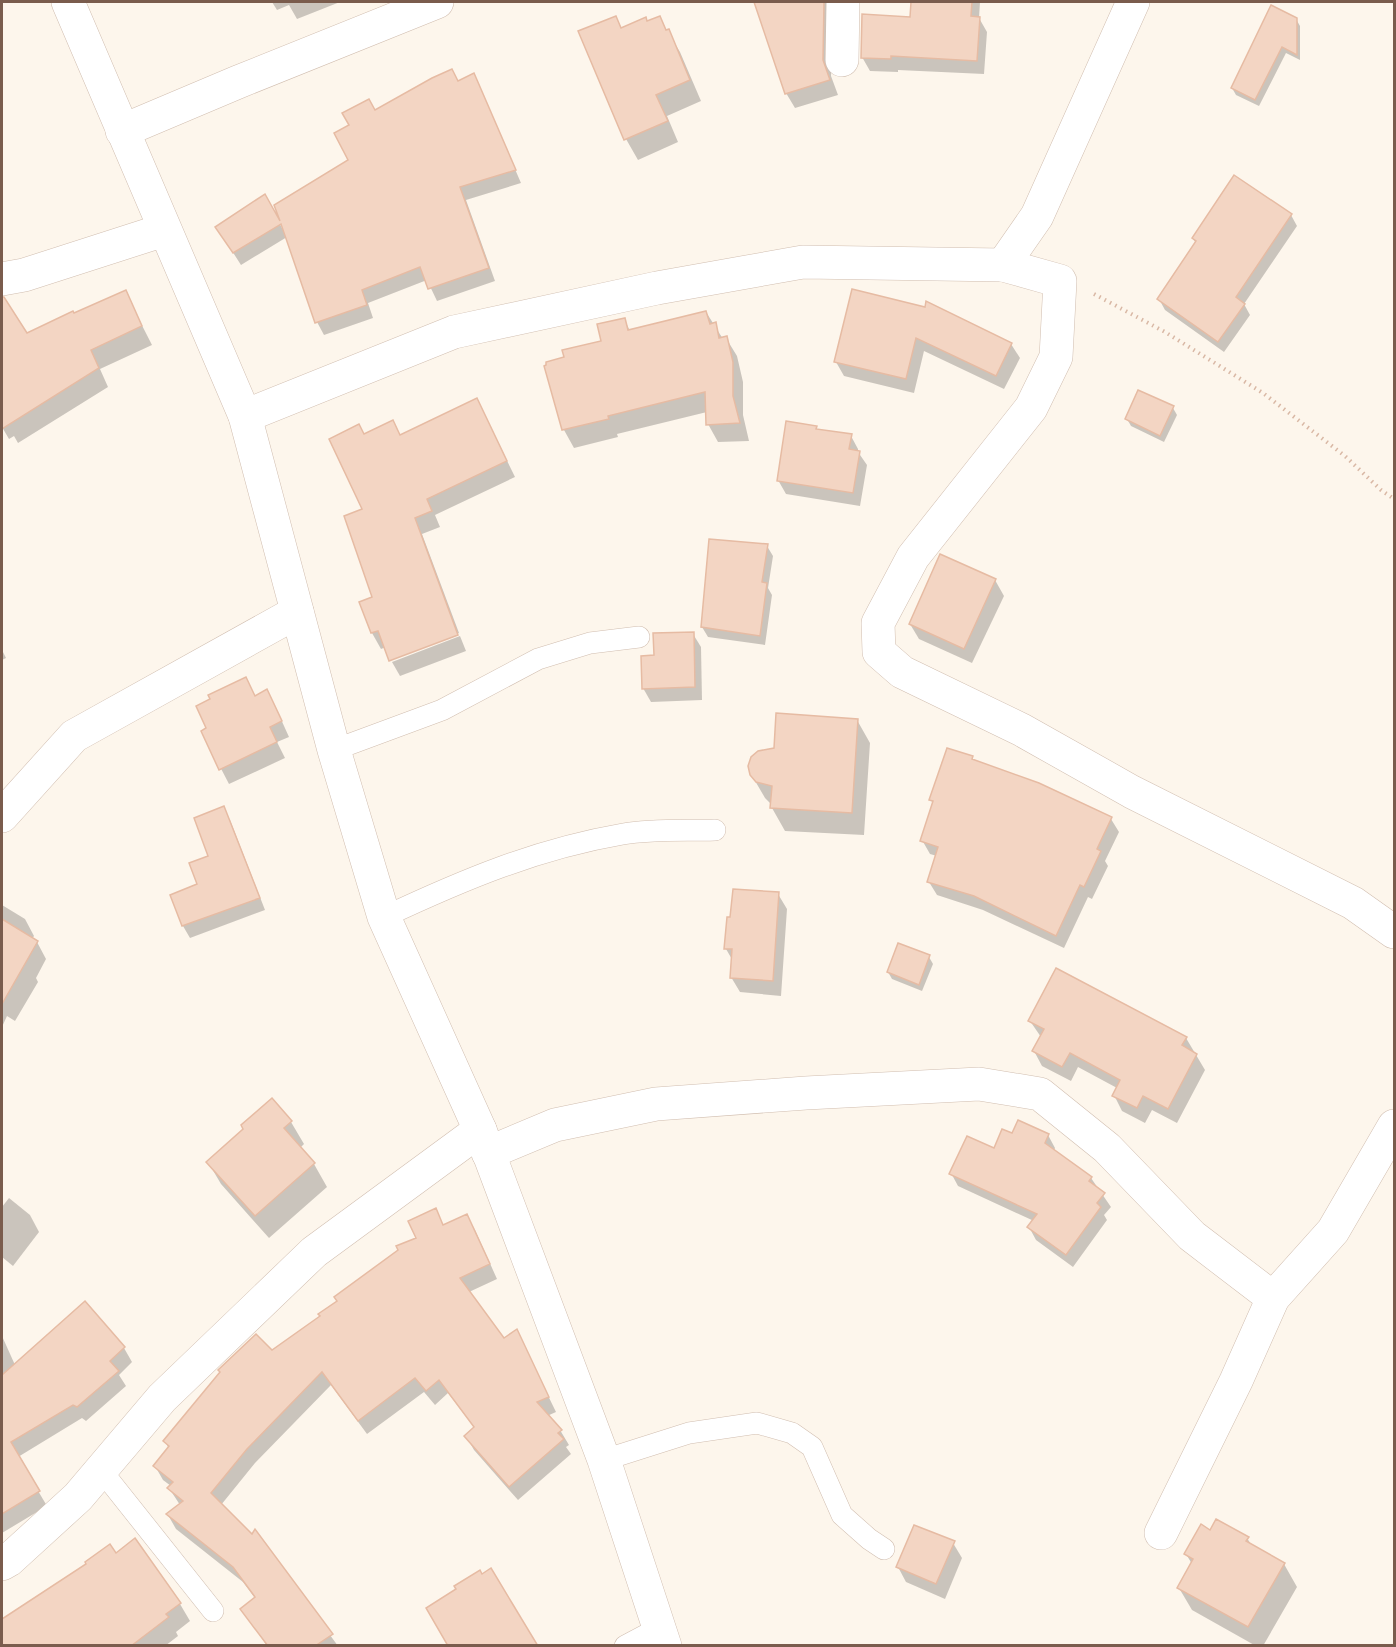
<svg xmlns="http://www.w3.org/2000/svg" width="1396" height="1647" font-family="Inter,sans-serif">
	<style>
		.shadow { fill: #0003 }
		.building { fill: #f3d5c3; stroke: #e6bba3; stroke-width: 1.5 }
		.lines { fill: none; stroke-linecap: round; stroke-linejoin: round }
		.service-casing { stroke: #d1beb0; stroke-width: 22 }
		.minor-casing { stroke: #d1beb0; stroke-width: 34 }
		.path { stroke: #d9b8a5; stroke-width: 4; stroke-dasharray: 1.5 4.5; stroke-linecap: butt }
		.service { stroke: #fff; stroke-width: 21 }
		.minor { stroke: #fff; stroke-width: 33 }
	</style>
	<rect width="100%" height="100%" fill="#fdf6ec"/>
	<!-- shadow -->
	<g class="shadow">
		<polygon points="272,2 340,2 297,19 289,5 277,10"/>
		<polygon points="756,2 833,2 831,76 838,95 795,108 786,93"/>
		<polygon points="912,2 980,2 979,18 987,32 984,74 898,70 898,72 870,71 862,57 911,19"/>
		<polygon points="616,17 622,29 659,18 680,52 701,101 667,116 678,142 638,160 626,139"/>
		<polygon points="1296,19 1300,26 1300,60 1286,53 1259,106 1236,95 1232,88"/>
		<polygon points="458,82 480,88 521,183 466,200 495,281 437,301 427,280 368,303 373,318 324,335 317,322 287,237 241,265 225,240 264,197 282,228 284,227 350,160 375,112"/>
		<polygon points="1291,215 1297,226 1244,304 1250,315 1224,352 1165,310 1159,299 1196,243 1193,239"/>
		<polygon points="853,291 1011,344 1020,358 1004,389 924,351 914,393 844,376 836,362"/>
		<polygon points="125,292 152,345 100,369 108,387 18,443 14,436 9,439 2,427 2,331 17,321 26,335"/>
		<polygon points="706,312 723,339 726,338 737,356 743,382 743,415 749,441 718,442 708,424 707,412 617,434 618,437 574,448 564,430 546,367 603,342 624,319 630,331"/>
		<polygon points="1173,408 1177,415 1164,442 1131,426 1127,419"/>
		<polygon points="485,416 515,477 435,515 440,527 422,534 459,633 391,659 391,661 386,647 381,649 372,633 374,597 364,509 364,436 401,436"/>
		<polygon points="816,428 818,431 851,436 858,449 858,452 867,465 860,506 786,494 778,480"/>
		<polygon points="767,546 773,556 768,588 772,595 765,645 708,637 702,627"/>
		<polygon points="995,580 1004,596 972,663 919,639 910,624"/>
		<polygon points="693,634 701,647 702,700 651,702 643,688 656,657"/>
		<polygon points="460,636 466,651 400,676 392,662"/>
		<polygon points="2,650 6,658 2,660"/>
		<polygon points="246,679 256,697 275,706 289,737 277,742 285,758 229,784 202,732 208,729"/>
		<polygon points="857,720 870,743 864,835 785,831 772,808 772,805 765,798 751,774 775,750"/>
		<polygon points="972,757 974,762 1111,819 1119,832 1105,861 1108,866 1092,899 1088,897 1064,948 983,910 937,895 929,882 937,856 930,854 922,840 933,804 931,800"/>
		<polygon points="223,808 230,820 265,910 190,938 183,926 210,856"/>
		<polygon points="778,894 787,909 781,996 740,992 731,977 733,961 726,949"/>
		<polygon points="2,905 25,919 34,936 32,939 37,942 46,959 36,978 38,982 15,1021 7,1016 2,1027"/>
		<polygon points="929,957 933,964 922,991 892,979 888,972"/>
		<polygon points="1030,1021 1186,1038 1205,1070 1177,1123 1152,1110 1145,1123 1122,1111 1114,1095 1117,1088 1078,1067 1071,1081 1042,1066 1034,1051 1041,1037"/>
		<polygon points="291,1122 304,1144 300,1148 314,1164 327,1187 269,1238 221,1184 208,1162"/>
		<polygon points="1013,1135 1048,1135 1055,1148 1054,1151 1091,1178 1111,1207 1104,1215 1107,1220 1073,1267 1036,1240 1029,1227 1034,1221 958,1186 951,1173 994,1150"/>
		<polygon points="9,1198 30,1215 39,1232 13,1266 2,1257 2,1207"/>
		<polygon points="435,1210 444,1226 467,1216 475,1230 497,1279 469,1292 504,1340 517,1332 556,1412 547,1416 560,1430 569,1445 566,1447 571,1454 518,1500 474,1450 466,1436 475,1428 448,1393 435,1405 424,1392 367,1434 331,1385 255,1463 221,1505 252,1536 255,1532 338,1646 267,1646 242,1609 255,1598 243,1582 176,1529 168,1515 180,1505 169,1488 171,1486 163,1480 155,1466 169,1449 165,1441 272,1352 322,1317 418,1239"/>
		<polygon points="2,1336 15,1365 124,1348 132,1362 119,1375 126,1386 86,1421 82,1418 18,1457 47,1506 2,1533"/>
		<polygon points="1210,1532 1247,1538 1252,1546 1284,1564 1297,1587 1263,1646 1256,1646 1192,1610 1179,1588 1192,1564 1186,1554"/>
		<polygon points="953,1543 962,1558 945,1599 906,1582 898,1567"/>
		<polygon points="116,1555 180,1604 190,1621 176,1632 178,1636 165,1646 2,1646 2,1624 39,1610"/>
	</g>
	<!-- building -->
	<g class="building">
		<polygon points="754,2 824,2 823,60 830,80 785,94"/>
		<polygon points="911,2 972,2 971,16 980,17 977,61 891,56 891,59 861,58 862,14 910,17"/>
		<polygon points="1271,5 1297,18 1297,55 1282,47 1255,100 1231,88"/>
		<polygon points="616,16 621,28 646,17 647,21 660,16 666,30 669,29 690,80 656,95 668,121 624,140 578,31"/>
		<polygon points="452,69 458,81 474,73 516,170 460,187 489,268 428,289 420,267 362,290 367,305 315,323 281,224 233,253 215,227 265,194 280,221 274,205 348,160 334,133 349,125 342,113 369,99 375,110 432,78"/>
		<polygon points="1234,175 1292,214 1236,297 1245,304 1218,342 1157,299 1196,241 1192,238"/>
		<polygon points="852,289 925,307 926,301 1012,343 996,376 916,338 906,379 834,362"/>
		<polygon points="126,290 142,326 91,350 99,368 2,429 2,297 4,297 27,333 73,311 74,313"/>
		<polygon points="706,311 710,324 716,322 719,338 727,336 733,362 733,396 740,423 706,425 705,392 608,416 609,419 562,430 544,366 546,365 546,362 564,357 562,350 601,341 597,324 625,318 628,330"/>
		<polygon points="1138,390 1174,406 1160,436 1125,419"/>
		<polygon points="477,398 507,461 427,499 432,511 415,518 458,635 389,661 378,631 371,633 359,602 372,597 344,516 362,509 329,439 359,424 364,434 393,420 400,435"/>
		<polygon points="786,421 817,426 816,429 852,434 849,449 860,451 853,493 777,481"/>
		<polygon points="709,539 768,544 762,582 767,583 760,636 701,627"/>
		<polygon points="940,554 996,579 964,649 909,624"/>
		<polygon points="694,632 695,687 642,689 641,656 654,655 653,633"/>
		<polygon points="246,677 255,696 267,689 282,721 270,727 277,742 219,770 201,731 206,728 196,706 210,699 208,695"/>
		<polygon points="776,713 858,719 852,813 770,808 772,786 756,782 750,775 748,766 751,757 758,751 774,748"/>
		<polygon points="947,748 973,756 972,759 1039,783 1112,817 1097,849 1101,851 1084,887 1080,885 1056,936 974,896 927,882 938,847 920,841 933,801 929,800"/>
		<polygon points="224,806 260,898 182,926 170,895 197,884 189,863 208,856 194,818"/>
		<polygon points="733,889 779,892 773,981 730,978 732,949 724,949 727,917 730,917"/>
		<polygon points="2,919 38,941 2,1004"/>
		<polygon points="898,943 930,955 919,985 887,972"/>
		<polygon points="1056,968 1187,1037 1182,1045 1197,1054 1168,1109 1143,1096 1137,1108 1112,1096 1120,1080 1070,1053 1062,1067 1032,1051 1044,1029 1028,1021"/>
		<polygon points="272,1098 292,1121 284,1128 315,1163 255,1216 206,1162 243,1129 241,1125"/>
		<polygon points="1018,1120 1049,1134 1045,1143 1092,1177 1089,1181 1105,1193 1097,1203 1101,1207 1066,1255 1027,1227 1037,1214 949,1174 967,1136 994,1148 1002,1129 1012,1133"/>
		<polygon points="436,1208 443,1225 467,1214 490,1264 460,1278 504,1338 517,1329 549,1397 537,1402 562,1430 558,1433 564,1439 509,1487 464,1436 474,1427 439,1380 426,1391 415,1378 358,1421 322,1372 247,1449 211,1493 252,1534 255,1529 333,1634 315,1646 268,1646 240,1609 255,1597 233,1567 166,1514 183,1501 167,1488 173,1482 153,1466 169,1446 163,1441 220,1372 218,1370 256,1334 272,1350 320,1316 318,1314 337,1301 334,1297 398,1250 396,1246 416,1238 408,1221"/>
		<polygon points="85,1301 125,1347 110,1361 119,1371 77,1407 73,1405 11,1442 40,1491 2,1514 2,1375"/>
		<polygon points="1216,1519 1249,1537 1246,1541 1285,1563 1248,1627 1177,1588 1193,1559 1184,1554 1201,1524 1210,1530"/>
		<polygon points="914,1525 955,1541 936,1584 896,1567"/>
		<polygon points="135,1538 181,1603 166,1614 169,1617 131,1646 2,1646 2,1619 86,1564 85,1562 110,1544 116,1553"/>
		<polygon points="491,1568 512,1603 538,1646 448,1646 426,1608 456,1589 454,1586 480,1570 482,1574"/>
	</g>
	<g class="lines">
		<defs>
			<g id="service">
				<polyline points="334,750 442,710 538,659 590,643 639,637"/>
				<path d="M384,917c79,-37 152,-68 239,-83 30,-5 62,-3 92,-4"/>
				<polyline points="604,1460 689,1433 757,1423 792,1433 812,1447 842,1515 869,1539 884,1549"/>
				<polyline points="101,1470 213,1611"/>
				<polyline points="625,1646 659,1628"/>
			</g>
			<g id="minor">
				<polyline points="68,2 245,416 334,750 384,917 480,1130 604,1460 665,1646"/>
				<polyline points="842,60 843,2"/>
				<polyline points="122,131 238,82 437,2"/>
				<polyline points="1003,265 1060,281 1056,357 1031,408 913,557 878,623 879,652 902,672 1022,730 1132,792 1353,903 1394,932"/>
				<polyline points="2,279 24,275 164,230"/>
				<polyline points="245,416 454,332 657,288 803,262 1003,265 1037,216 1133,2"/>
				<polyline points="2,816 74,736 297,612"/>
				<polyline points="488,1153 555,1125 656,1104 806,1093 979,1084 1040,1094 1107,1148 1192,1236 1273,1298"/>
				<polyline points="1161,1533 1236,1381 1273,1298 1333,1231 1394,1126"/>
				<polyline points="2,1564 9,1560 78,1497 162,1398 314,1252 480,1130"/>
			</g>
		</defs>
		<!-- service casing -->
		<use href="#service" class="service-casing"/>
		<!-- minor casing -->
		<use href="#minor" class="minor-casing"/>
		<!-- path -->
		<polyline class="path" points="1094,294 1165,332 1263,393 1345,456 1381,490 1394,499"/>
		<!-- service -->
		<use href="#service" class="service"/>
		<!-- minor -->
		<use href="#minor" class="minor"/>
	</g>
	<!-- border -->
	<rect width="1396" height="1647" fill="none" stroke="#7a5c4d" stroke-width="6"/>
</svg>
